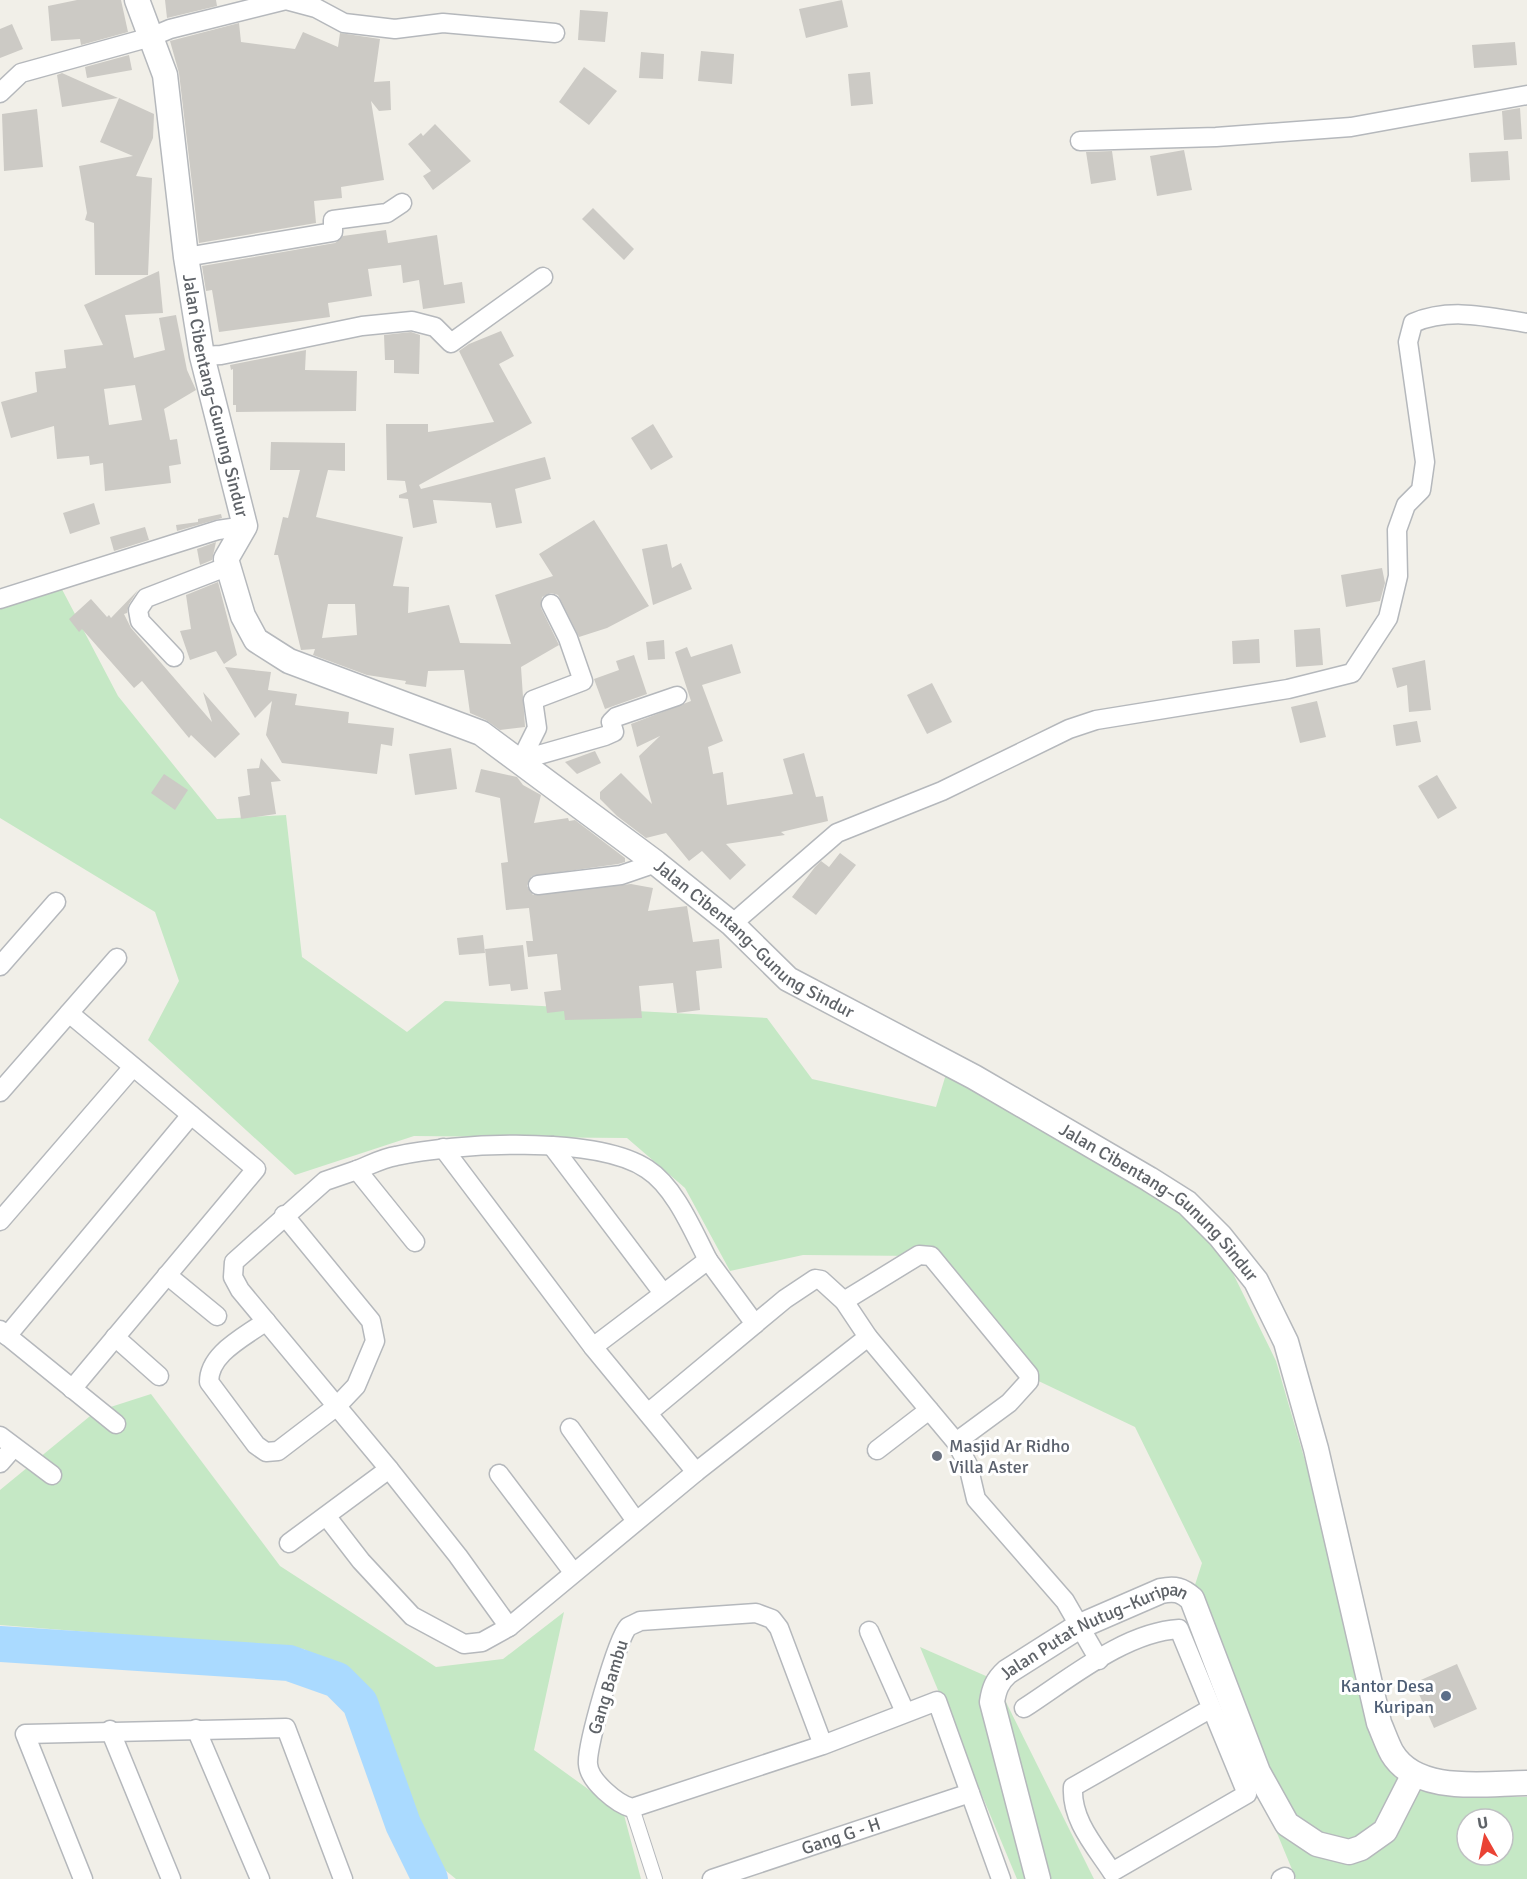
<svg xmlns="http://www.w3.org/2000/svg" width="1527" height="1879" font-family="Signika,sans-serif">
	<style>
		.green { fill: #c5e8c5; fill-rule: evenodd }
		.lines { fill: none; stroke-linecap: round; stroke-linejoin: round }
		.river { stroke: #aadaff; stroke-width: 36 }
		.building { fill: #cccac5; fill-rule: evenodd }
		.pedestrian-casing { stroke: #b5b8bc; stroke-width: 16 }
		.minor-casing { stroke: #b5b8bc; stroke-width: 21 }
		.tertiary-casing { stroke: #b5b8bc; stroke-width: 27 }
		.pedestrian { stroke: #fff; stroke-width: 14 }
		.minor { stroke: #fff; stroke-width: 18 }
		.tertiary { stroke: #fff; stroke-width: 24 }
		.worship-dot { fill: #6b7280; stroke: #fff; stroke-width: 2 }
		.service-dot { fill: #5c6f8a; stroke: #fff; stroke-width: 2 }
		.labels { text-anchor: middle; stroke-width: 6; stroke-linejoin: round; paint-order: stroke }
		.street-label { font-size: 18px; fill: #5f6368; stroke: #fff }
		.worship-label { font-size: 18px; fill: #5b616d; stroke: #fff; text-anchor: start }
		.service-label { font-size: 18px; fill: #4e5e75; stroke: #fff; text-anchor: end }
	</style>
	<rect width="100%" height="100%" fill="#f1efe8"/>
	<!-- green -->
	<g class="green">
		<path d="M55,576l63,120 99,123 69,-4 16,142 105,75 38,-31 322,17 45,61 124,28 11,-36 210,118 64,60 55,112 112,385 92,50 47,1v82h-231l-110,-266 16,-50 -67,-136 -107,-51 -109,-120 -116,-1 -73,16 -45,-83 -58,-50 -213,-2 -119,39 -147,-135 31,-59 -24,-69 -155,-94v-222zM1467,1819h36v36h-36z"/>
		<polygon points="151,1394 280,1566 436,1667 503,1659 564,1612 534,1750 624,1815 641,1879 456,1879 435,1862 375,1698 304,1649 0,1625 0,1490 95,1412"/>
		<polygon points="920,1647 995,1680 1094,1879 1017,1879"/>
	</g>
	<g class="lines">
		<!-- river -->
		<polyline class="river" points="0,1644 289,1663 337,1680 360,1703 403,1824 430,1879"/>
	</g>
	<!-- building -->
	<g class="building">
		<polygon points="77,0 121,0 128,32 81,45 80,39 51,41 48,6"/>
		<polygon points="165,0 216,0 217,6 167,18"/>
		<polygon points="842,0 848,27 806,38 799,9"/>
		<polygon points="580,10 608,12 605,42 578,40"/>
		<polygon points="239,23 241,42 295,49 303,32 338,47 340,33 380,39 374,82 390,81 391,110 379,111 371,101 384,180 341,187 342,198 314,201 316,223 199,243 179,73 170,41"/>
		<polygon points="12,24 23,49 0,58 0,29"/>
		<polygon points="1515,42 1517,65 1474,68 1472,45"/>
		<polygon points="701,51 734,54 732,84 698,81"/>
		<polygon points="641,52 664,54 663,79 639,78"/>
		<polygon points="129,55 132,70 87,78 85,67"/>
		<polygon points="584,67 617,91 589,125 559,102"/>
		<polygon points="870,72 873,104 851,106 848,74"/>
		<polygon points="62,73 118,98 62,107 57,75"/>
		<polygon points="119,98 154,114 153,138 136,176 152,178 148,275 95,275 94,223 85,220 87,213 79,166 133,156 100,142"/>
		<polygon points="1520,108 1522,139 1504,140 1502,111"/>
		<polygon points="37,109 43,167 4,171 2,114"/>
		<polygon points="435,124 471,161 433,190 423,176 431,171 408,144 421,133 423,136"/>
		<polygon points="1184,150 1192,190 1157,196 1150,156"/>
		<polygon points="1112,151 1116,180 1091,184 1086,152"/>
		<polygon points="1508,151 1510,180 1471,182 1469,153"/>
		<polygon points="593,208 634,249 624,260 582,219"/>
		<polygon points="386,230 388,243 437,235 444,285 462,282 465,303 423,309 419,280 403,283 401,265 368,269 372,296 328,303 330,317 219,332 212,290 206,291 202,266 335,243 343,236"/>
		<path d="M159,271l4,42 -38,2 9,43 31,-8 -6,-32 17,-3 11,55 9,20 -32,19 6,31 7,-1 4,25 -12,2 2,17 -66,8 -2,-28 -13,2 -1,-9 -32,3 -3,-33 -43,12 -10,-36 36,-10 -2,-20 31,-4 -2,-18 39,-5 -19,-40zM135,385l7,35 -33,5 -5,-36z"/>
		<polygon points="501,331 514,356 499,364 532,423 419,485 421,489 545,457 551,479 515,489 522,523 496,528 491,503 433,500 437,523 413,528 408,499 399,498 399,495 407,492 405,481 387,480 386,424 428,424 428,432 494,422 459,351 469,344"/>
		<polygon points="411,332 420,335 419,374 394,373 394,360 385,360 384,335"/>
		<polygon points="306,350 305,370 357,371 356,411 236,412 236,405 233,405 233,369 231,370 230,365"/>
		<polygon points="653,424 673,457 651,470 631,438"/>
		<path d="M271,442l74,1v28l-17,-1 -12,47 87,20 -10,49 16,1 -1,26 41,-8 11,38 51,1 -16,-49 58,-19 -14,-22 55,-34 55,86 -42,22 -28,9 -21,-42 -7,-2 -9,4 -1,11 18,37 -38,22 4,60 -25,3 -14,-10 -16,-7 -6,-43 -36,1 -2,16 -21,-3 1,-3 -39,-6 -54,-20 2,-6 -14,1 -23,-95h-4l9,-38 5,1 12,-48h-30zM328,604h27l2,31 -35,3z"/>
		<polygon points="94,503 100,524 70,534 63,513"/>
		<polygon points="221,514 222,518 177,531 176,525 198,522 198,519"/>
		<polygon points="145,527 149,540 114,551 110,537"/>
		<polygon points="216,542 212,560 200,565 197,549"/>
		<polygon points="667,544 672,568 681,563 692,589 653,605 642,549"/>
		<polygon points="1382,568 1385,583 1380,601 1346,607 1341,575"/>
		<polygon points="218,582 237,655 224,664 216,651 190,660 180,631 191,629 186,595"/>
		<polygon points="138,590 129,604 127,613 124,614 131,628 212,722 203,692 240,734 215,758 191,735 189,738 142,681 134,688 82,629 79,632 69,619 91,599 107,617 109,615 111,618"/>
		<polygon points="1320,628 1323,665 1296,667 1294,630"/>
		<polygon points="1259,639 1260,663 1233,664 1232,641"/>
		<polygon points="664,640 665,659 648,660 646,642"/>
		<polygon points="732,644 741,673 702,685 723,741 708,747 713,774 723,772 727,805 793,794 783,759 804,753 816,797 823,796 828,821 781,832 785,835 726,844 746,865 730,880 702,851 689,861 666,833 646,838 617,816 600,799 600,792 621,773 652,804 639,756 660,736 637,747 631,724 691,701 675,652 687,647 691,657"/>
		<polygon points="634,655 647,694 605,709 594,679 619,670 616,661"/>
		<polygon points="1425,660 1431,710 1409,712 1407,685 1397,688 1392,668"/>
		<polygon points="225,667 271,672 268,690 297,694 295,705 349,712 348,723 394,728 392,746 381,744 377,774 282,763 266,735 272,701 255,718"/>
		<polygon points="932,683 952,722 927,734 907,695"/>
		<polygon points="1317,701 1326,737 1300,743 1291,707"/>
		<polygon points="1417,721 1421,742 1396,746 1393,725"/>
		<polygon points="451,748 457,789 415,795 409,754"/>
		<polygon points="595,751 601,763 577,774 565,762"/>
		<polygon points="261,758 281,781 271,782 276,814 241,819 238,797 250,795 247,769 259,768"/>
		<polygon points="481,769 517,777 523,785 541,795 534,823 568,818 569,821 575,820 625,858 625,862 618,864 532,876 527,886 533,895 631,884 653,888 648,911 687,906 693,942 719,939 722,968 696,971 700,1010 677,1013 673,983 639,986 642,1018 565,1020 564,1011 547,1013 544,992 561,990 557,954 528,957 526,941 533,941 529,908 506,910 501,863 508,862 500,798 475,792"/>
		<polygon points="164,774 188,790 175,810 151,793"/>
		<polygon points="1437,775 1457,808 1438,819 1418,786"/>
		<polygon points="840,853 856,865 816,915 792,897 815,867 821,861 829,867"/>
		<polygon points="483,935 485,953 459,955 457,938"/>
		<polygon points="523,945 528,989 511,991 510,984 489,986 485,949"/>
		<polygon points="1457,1664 1477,1709 1434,1728 1414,1683"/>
	</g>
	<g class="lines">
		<defs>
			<polyline id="pedestrian" points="632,1808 655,1879"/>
			<g id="minor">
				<polyline points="0,93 21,73 151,37 170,29 286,0 316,8 344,23 395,29 443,23 555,33"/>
				<polyline points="1080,141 1216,137 1351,127 1527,95"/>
				<polyline points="186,257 333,232 333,220 387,213 402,203"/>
				<polyline points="202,356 221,355 362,326 412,321 435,327 451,343 543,277"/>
				<polyline points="0,599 218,530 245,526"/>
				<polyline points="551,604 568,638 583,681 533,700 537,728 521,760 605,736 614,732 611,722 616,717 677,696"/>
				<polyline points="174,657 140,621 138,610 146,598 221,569 226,559"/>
				<polyline points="538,885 621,875 656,863"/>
				<path d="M732,924l105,-91 105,-42 127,-62 27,-9 192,-31 64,-16 36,-55 10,-42 -1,-46 9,-25 15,-15 4,-28 -17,-120 5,-19c37,-16 75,-6 114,0"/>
				<polyline points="0,966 56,902"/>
				<polyline points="69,1013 256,1169 72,1389"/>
				<polyline points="0,1092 117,958"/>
				<polyline points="552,1146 663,1293"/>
				<polyline points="443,1148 593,1347"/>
				<path d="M357,1170c13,-5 26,-12 39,-14 59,-13 200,-21 251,13 28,18 46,62 61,91"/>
				<polyline points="0,1221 133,1067"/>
				<polyline points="415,1242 357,1170 325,1181 234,1262 233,1277 240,1290 389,1469 458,1556 509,1627 696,1472 868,1337"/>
				<polyline points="167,1275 217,1316"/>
				<polyline points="844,1301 919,1255 931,1256 1029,1375 1029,1381 1009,1403 956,1442"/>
				<path d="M266,1321c-21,16 -57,32 -57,61l47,63 10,7 12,-1 59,-45 19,-20 19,-45 -4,-20 -87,-106"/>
				<polyline points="0,1330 116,1424"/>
				<polyline points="7,1336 191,1115"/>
				<polyline points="115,1337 159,1376"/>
				<polyline points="648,1413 785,1299 815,1279 821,1280 844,1301 868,1337 956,1442 968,1465 976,1499 1065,1601 1099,1660"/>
				<polyline points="570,1428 636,1521"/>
				<polyline points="0,1436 52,1475"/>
				<polyline points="877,1450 929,1410"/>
				<polyline points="0,1463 13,1448"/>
				<polyline points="696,1472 593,1347 708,1260 755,1324"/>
				<polyline points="499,1474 573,1572"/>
				<polyline points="327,1517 361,1561 412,1616 464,1644 482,1642 509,1627"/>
				<polyline points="289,1543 389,1469"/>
				<polyline points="869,1631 905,1712"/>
				<path d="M1024,1708c45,-29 101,-76 155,-79l68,165 -135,78c-17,-26 -41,-52 -39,-85l137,-78"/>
				<polyline points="196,1729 260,1879"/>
				<polyline points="110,1730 171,1879"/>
				<path d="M823,1745l-44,-117 -7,-9 -16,-6 -116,8c-3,2 -9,4 -12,6 -11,12 -42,120 -40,137 1,17 29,40 44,44l191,-63 114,-44 64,178"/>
				<polyline points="83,1879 25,1734 286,1728 343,1879"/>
				<path id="s1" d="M712,1879l258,-86"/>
				<polyline points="1281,1879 1285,1877"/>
			</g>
			<g id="tertiary">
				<path id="s2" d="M137,0l28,75 21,182 16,99 43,170 -19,33 17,57 13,24 33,21 192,72 175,130 76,61 56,55 186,98 175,102 38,24 33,33 36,45 30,61 30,107 63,274c4,9 8,21 13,30 25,42 94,30 135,30"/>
				<path id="s3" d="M1038,1879l-46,-177c2,-13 5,-21 15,-30l71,-45 83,-36c14,-3 21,-1 31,8l66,173 29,52 30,20 32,8 12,-4 24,-17 29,-57"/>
			</g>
		</defs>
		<!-- pedestrian casing -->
		<use href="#pedestrian" class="pedestrian-casing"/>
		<!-- minor casing -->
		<use href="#minor" class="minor-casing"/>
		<!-- tertiary casing -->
		<use href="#tertiary" class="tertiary-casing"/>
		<!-- pedestrian -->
		<use href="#pedestrian" class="pedestrian"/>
		<!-- minor -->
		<use href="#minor" class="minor"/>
		<!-- tertiary -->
		<use href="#tertiary" class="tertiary"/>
	</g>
	<!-- markers -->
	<circle class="worship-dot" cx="937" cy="1456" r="6"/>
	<circle class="service-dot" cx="1446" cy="1696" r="6"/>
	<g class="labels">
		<!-- street labels -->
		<g class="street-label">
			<text dy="6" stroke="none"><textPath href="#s2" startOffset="405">Jalan Cibentang–Gunung Sindur</textPath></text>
			<text dy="6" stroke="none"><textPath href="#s2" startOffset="1251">Jalan Cibentang–Gunung Sindur</textPath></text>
			<text dy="6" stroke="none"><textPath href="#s2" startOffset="1737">Jalan Cibentang–Gunung Sindur</textPath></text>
			<text dy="6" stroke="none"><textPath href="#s3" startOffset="315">Jalan Putat Nutug–Kuripan</textPath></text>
			<text transform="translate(608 1687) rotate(-73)" y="6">Gang Bambu</text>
			<text dy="6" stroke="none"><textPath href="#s1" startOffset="136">Gang G - H</textPath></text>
		</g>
		<!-- worship labels -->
		<g class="worship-label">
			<text x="949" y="1452">Masjid Ar Ridho<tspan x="949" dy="21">Villa Aster</tspan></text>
		</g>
		<!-- service labels -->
		<g class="service-label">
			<text x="1434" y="1692">Kantor Desa<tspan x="1434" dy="21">Kuripan</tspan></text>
		</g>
	</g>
	<!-- north arrow -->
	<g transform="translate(1485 1837) rotate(351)"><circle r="28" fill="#ffffff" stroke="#bfc1c3" stroke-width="1.5"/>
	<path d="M0-4.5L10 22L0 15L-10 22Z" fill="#ea4335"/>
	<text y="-9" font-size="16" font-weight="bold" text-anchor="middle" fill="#5f6368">U</text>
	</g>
</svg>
